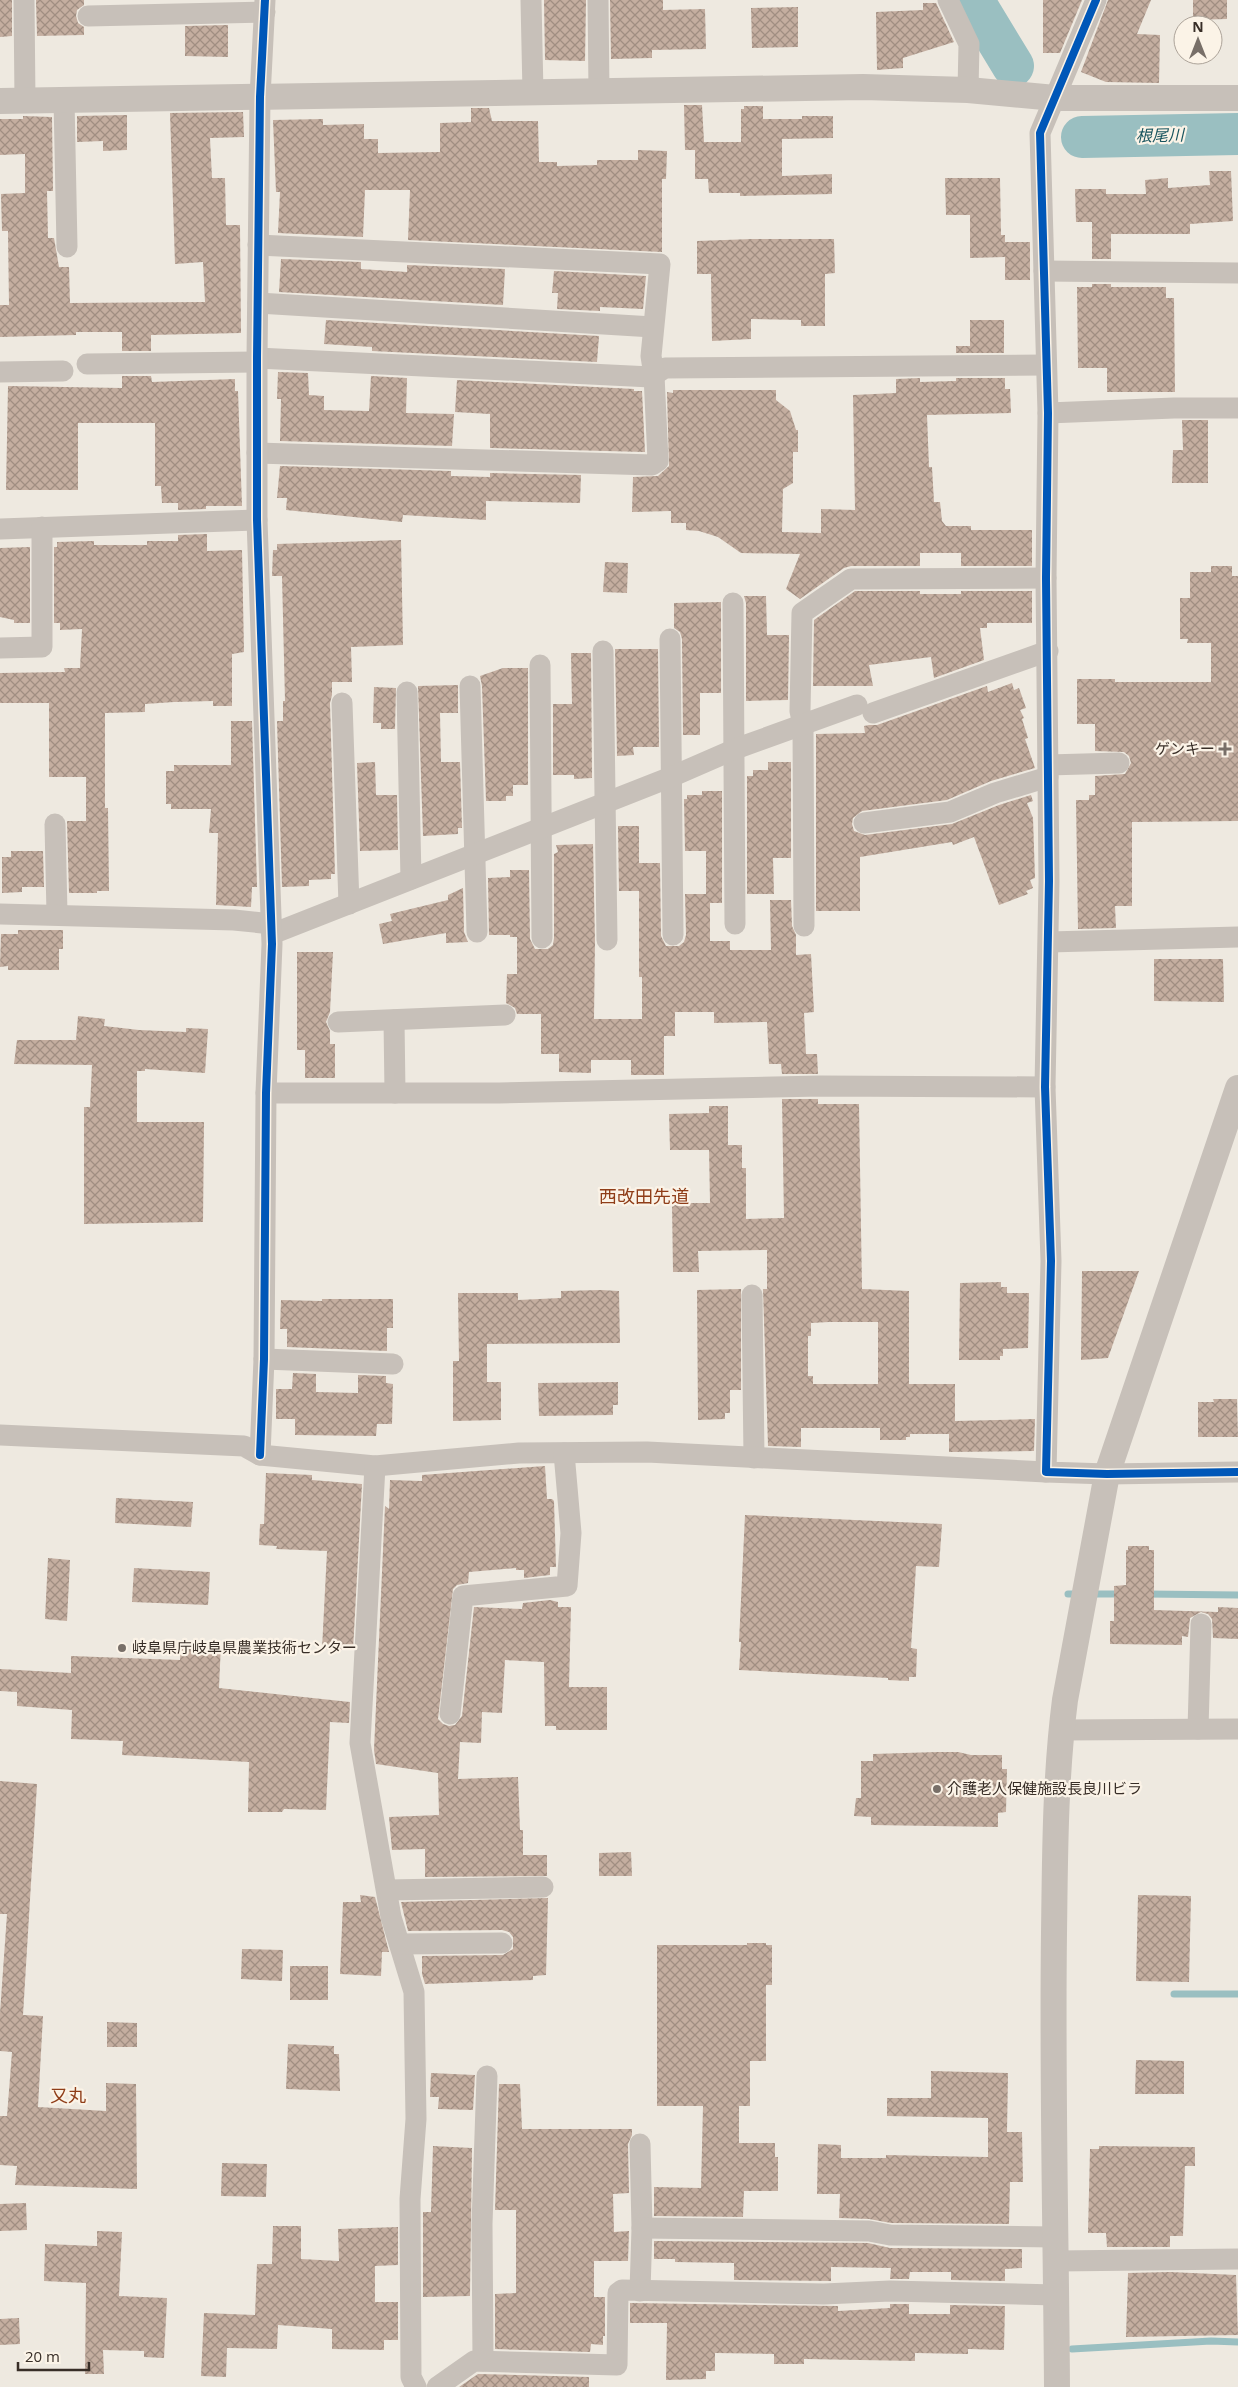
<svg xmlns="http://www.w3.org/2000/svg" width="1238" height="2387" font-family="'Open Sans','Noto Sans JP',sans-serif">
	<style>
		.water { fill: url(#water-ripples) }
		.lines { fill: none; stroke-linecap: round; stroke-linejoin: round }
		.stream { stroke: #9abfc1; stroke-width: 7 }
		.river { stroke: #9abfc1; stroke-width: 42 }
		.building { fill: url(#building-cross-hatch); fill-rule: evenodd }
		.minor { stroke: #c7c0b9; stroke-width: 21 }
		.tertiary { stroke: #c7c0b9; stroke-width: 26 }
		.cycleway-casing { stroke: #fbf3e7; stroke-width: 11 }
		.cycleway { stroke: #0057b8; stroke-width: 8 }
		.poi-dot { fill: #786f68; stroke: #fbf3e7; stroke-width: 2 }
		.labels { text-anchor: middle; stroke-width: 4.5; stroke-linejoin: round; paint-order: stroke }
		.poi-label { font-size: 15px; fill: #382e27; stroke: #fbf3e7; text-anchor: start }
		.water-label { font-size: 16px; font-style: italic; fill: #18545e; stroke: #fbf3e7 }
		.quarter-label { font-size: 18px; fill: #8f3d18; stroke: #fbf3e7 }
	</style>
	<defs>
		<pattern id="water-ripples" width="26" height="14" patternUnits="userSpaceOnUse" patternTransform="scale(1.25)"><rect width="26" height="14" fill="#9abfc1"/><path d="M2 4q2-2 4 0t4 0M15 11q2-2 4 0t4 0" fill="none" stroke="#7f9c9d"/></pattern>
		<pattern id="building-cross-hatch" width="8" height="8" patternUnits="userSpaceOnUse" patternTransform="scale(1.25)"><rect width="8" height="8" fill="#c4aea0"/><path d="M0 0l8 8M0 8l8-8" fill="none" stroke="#a08e82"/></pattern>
	</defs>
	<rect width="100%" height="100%" fill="#eee9e0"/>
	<!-- water -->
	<polygon class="water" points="1238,122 1238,147 1098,154 1096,128"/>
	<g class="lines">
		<!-- stream -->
		<g class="stream">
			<polyline points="1068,1594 1080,1594"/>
			<polyline points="1091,1594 1123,1594"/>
			<polyline points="1146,1594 1238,1595"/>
			<polyline points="1174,1994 1238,1994"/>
			<polyline points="1072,2349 1211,2341 1238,2342"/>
		</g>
		<!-- river -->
		<g class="river">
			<polyline points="973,0 1013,66"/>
			<polyline points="1082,137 1238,134"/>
		</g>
	</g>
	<!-- building -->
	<g class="building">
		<polygon points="0,0 12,0 12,36 0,37"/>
		<polygon points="36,0 84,0 84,5 77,10 76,16 78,23 84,27 84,35 37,36"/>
		<polygon points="544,0 586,0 585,61 545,60"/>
		<polygon points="610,0 663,0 663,10 705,9 706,49 652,50 652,58 611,59"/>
		<polygon points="1043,0 1082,0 1060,53 1043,53"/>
		<polygon points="1108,0 1151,0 1137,34 1160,35 1159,83 1106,82 1081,72"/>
		<polygon points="1193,0 1227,0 1227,19 1193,20"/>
		<polygon points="923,3 936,3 954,42 903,58 903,68 877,70 876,12 923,10"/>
		<polygon points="798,7 798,47 752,48 751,8"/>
		<polygon points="228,25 228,57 185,56 185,26"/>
		<polygon points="684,105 702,105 704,142 741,142 741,109 744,109 744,106 763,106 763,119 802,119 802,116 833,116 833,138 782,139 782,176 832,174 832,194 740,196 740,193 709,193 708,179 695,179 695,150 685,150"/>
		<polygon points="471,108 489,108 492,121 538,121 539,162 557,162 557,166 597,165 597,160 638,160 638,150 667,151 666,179 662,179 662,252 408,240 410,190 365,190 363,237 278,233 280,192 276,192 273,120 323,119 323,125 364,124 364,139 378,139 378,153 440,152 440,123 471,122"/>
		<polygon points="243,112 244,137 210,138 212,178 225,178 226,225 240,225 241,333 151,335 151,351 122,351 122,332 76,332 76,335 0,337 0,305 9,305 8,231 2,231 1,194 25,193 25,154 0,155 0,119 23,119 23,116 52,117 53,191 47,191 48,238 54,238 59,267 69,267 70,303 205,302 203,262 175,264 170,113"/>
		<polygon points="127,115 127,150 103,151 103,141 77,142 77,116"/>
		<polygon points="1209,171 1231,171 1233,221 1190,224 1190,234 1111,234 1111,259 1092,259 1092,222 1076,222 1075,189 1106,189 1106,194 1146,194 1145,180 1168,178 1168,188 1210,185"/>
		<polygon points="945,178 1000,178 1001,235 1005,235 1005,257 970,258 970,215 946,215"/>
		<polygon points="752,239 834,239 835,273 825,274 825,326 801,326 801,320 751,319 751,339 712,341 711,274 697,274 697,241"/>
		<rect x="1005" y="242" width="25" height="38"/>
		<polygon points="281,259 361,262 361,269 407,272 407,265 505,269 503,305 279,292"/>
		<polygon points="554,271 646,276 643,309 600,307 600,311 557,309 558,293 552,293"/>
		<polygon points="1092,284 1111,284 1111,287 1166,287 1166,298 1174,298 1175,392 1107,392 1107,368 1078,368 1077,287 1092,287"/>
		<polygon points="326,320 599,336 597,362 372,351 372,347 324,344"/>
		<polygon points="970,320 1004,320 1004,353 956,353 956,346 970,346"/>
		<polygon points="278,372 308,373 309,395 324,396 324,410 369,411 371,376 407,378 406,413 454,414 452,446 280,441 281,399 277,399"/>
		<polygon points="122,376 151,376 152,382 235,379 235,391 238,391 242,506 206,506 206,509 178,510 178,503 162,503 161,486 155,486 155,423 78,423 78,490 6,490 8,386 122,388"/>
		<polygon points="920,378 920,382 956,381 956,378 1005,378 1005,389 1010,389 1011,413 927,415 929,467 932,467 934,502 940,502 942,521 946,526 971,526 971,530 1032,530 1032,566 961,566 961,553 920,553 920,566 851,566 844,568 800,599 786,589 800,554 741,553 718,537 699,531 686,530 686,523 671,523 671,511 632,512 633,477 658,476 669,466 667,392 673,393 673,390 776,390 776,400 790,411 796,430 798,430 798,452 793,452 793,483 783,489 782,532 821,533 821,509 855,510 853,395 896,393 896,379"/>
		<polygon points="457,380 634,389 634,391 642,391 645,452 490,448 490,414 455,412"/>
		<polygon points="1182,420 1208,420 1208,483 1172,483 1173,450 1183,450"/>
		<polygon points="280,466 451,471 451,476 490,477 490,473 581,475 580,503 486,501 486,520 403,515 402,522 286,510 287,498 277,498"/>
		<polygon points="207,534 207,551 242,550 244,652 232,654 232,706 213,706 213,701 174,702 145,704 145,712 105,713 105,808 108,808 109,891 97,891 97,893 69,893 67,821 86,821 86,777 49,777 49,703 0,703 0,673 65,672 64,668 80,668 82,629 60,630 60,623 54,623 54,547 57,547 57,542 94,541 94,545 147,545 147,541 178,541 178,535"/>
		<polygon points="401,540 403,645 351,647 352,682 332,682 332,695 330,703 335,874 331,874 331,879 309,880 309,886 282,887 277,721 283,721 283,701 285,701 282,576 272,576 273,550 277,550 277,544"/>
		<polygon points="30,547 30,623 14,623 14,620 0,617 0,548"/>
		<polygon points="605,562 628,563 627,593 603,592"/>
		<polygon points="1211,566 1232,566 1232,576 1238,576 1238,821 1132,822 1132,906 1115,906 1116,928 1078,929 1076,800 1089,800 1089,795 1095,795 1095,776 1125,774 1131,763 1129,756 1124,752 1095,751 1095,724 1077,724 1077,679 1115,679 1115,682 1211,682 1211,643 1187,643 1188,639 1180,639 1180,598 1190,598 1190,572 1211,572"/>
		<polygon points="855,591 920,591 920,594 961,594 961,591 1032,591 1032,623 987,623 987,628 980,628 984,660 934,678 931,657 869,665 873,686 813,686 814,620"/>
		<polygon points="744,596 766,596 767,635 789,635 788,700 746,701 746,603"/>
		<polygon points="721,602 721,693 700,693 700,735 683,735 682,639 680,632 674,628 674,603"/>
		<polygon points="615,649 658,649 659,747 633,747 634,755 617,756"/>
		<polygon points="571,653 591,653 592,778 574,779 574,775 553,775 553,704 572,704"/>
		<polygon points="503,668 528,668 528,785 513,785 513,796 506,796 506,801 486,801 482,686 480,676"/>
		<polygon points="1012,683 1014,690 1019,688 1026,708 1020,710 1024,718 1022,719 1028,738 1025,739 1035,768 991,781 947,800 862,811 853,818 852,824 854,831 865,835 952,824 999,805 1031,795 1033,801 1027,803 1033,818 1035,878 1030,880 1033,888 1026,891 1028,894 999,905 974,837 953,845 952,842 860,857 860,911 816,911 816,734 865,733 864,726 869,725 877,725 987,686 988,692"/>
		<polygon points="458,685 458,713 440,713 441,762 460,762 462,828 458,828 458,834 423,836 418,686"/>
		<polygon points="374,687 396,688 395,729 381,729 381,723 373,723"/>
		<polygon points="231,721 252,721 257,887 252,887 251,907 216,905 218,833 209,833 211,809 171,809 171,804 166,804 166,771 174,771 174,765 231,765"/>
		<polygon points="375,762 376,795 397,795 398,850 360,851 357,763"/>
		<polygon points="768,762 791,762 791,858 773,858 774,894 747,894 747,776 753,776 753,770 768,770"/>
		<polygon points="702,791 722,791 722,903 710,903 710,941 730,941 730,950 771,950 770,900 791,900 792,926 796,935 796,955 811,954 814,1012 804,1013 806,1054 817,1054 818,1074 782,1074 781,1064 769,1064 767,1022 714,1023 714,1012 675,1012 675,1036 664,1036 664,1075 631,1075 631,1060 591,1060 591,1073 559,1072 559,1054 541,1054 541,1014 517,1014 515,1008 506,1003 507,974 517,974 517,937 510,937 510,935 489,935 488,878 510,877 510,870 529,870 530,939 535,949 548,949 553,945 554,938 554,854 558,852 556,845 593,844 595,942 594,1019 642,1019 642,977 639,977 639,891 619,891 618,826 639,826 639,863 660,863 661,936 666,946 679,946 684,942 686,935 685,894 706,894 706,851 685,851 684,799 687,799 687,795 702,795"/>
		<polygon points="11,851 43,851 44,887 22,887 22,892 2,893 2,857 11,857"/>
		<polygon points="463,888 464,932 468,942 446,943 446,933 383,944 379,924 392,921 390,914 448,900 448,895"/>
		<polygon points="18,930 63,930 63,949 59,949 59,970 8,970 8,966 0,967 1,934 18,934"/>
		<polygon points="297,952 333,952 330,1012 326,1022 330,1031 330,1044 335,1044 335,1078 305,1078 305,1050 297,1050"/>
		<polygon points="1154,959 1223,959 1224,1002 1154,1001"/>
		<polygon points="78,1016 105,1019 104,1026 139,1030 186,1032 186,1028 208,1029 205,1073 145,1069 145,1071 137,1071 137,1122 204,1122 203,1222 84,1224 84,1107 90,1107 92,1065 14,1064 17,1040 76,1040"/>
		<path d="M782,1099h36v5h41l3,185 47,2v93h46v37l80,-2 -1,32 -85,1v-18h-39v3h-4v3h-26v-12h-79v19l-33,-1 -5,-157h4v-39l-69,1 1,21h-26l-1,-69h38l-1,-53h-39l-1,-36 40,-1v-7h19v39h14v23h4v51l38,-1zM829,1322h49v62h-65v-8h-5v-40h3v-13z"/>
		<polygon points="1082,1271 1139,1271 1108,1358 1081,1360"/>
		<polygon points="1001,1282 1001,1287 1007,1287 1007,1293 1029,1293 1028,1348 1003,1349 1003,1356 1000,1356 1000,1360 959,1360 960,1283"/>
		<polygon points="741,1289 741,1390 730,1390 730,1413 725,1413 725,1419 698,1420 697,1290"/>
		<polygon points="601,1290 619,1291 620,1343 487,1344 487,1382 501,1382 501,1420 453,1421 453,1361 459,1361 458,1293 518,1293 518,1300 561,1298 561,1291"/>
		<polygon points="322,1299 393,1299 393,1328 387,1328 387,1351 287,1347 287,1329 280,1329 281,1300 322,1301"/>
		<polygon points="293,1373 316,1374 316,1392 358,1393 358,1375 386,1376 386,1383 393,1384 392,1424 377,1424 376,1436 295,1435 295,1419 276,1419 276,1389 292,1389"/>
		<polygon points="618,1382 618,1405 613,1405 613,1415 539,1416 538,1383"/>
		<polygon points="1213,1399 1237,1399 1238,1437 1198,1437 1198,1402 1214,1402"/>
		<polygon points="545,1466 547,1499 552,1499 554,1501 556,1567 550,1567 550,1575 524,1578 524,1570 516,1570 516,1568 469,1572 468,1583 457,1585 453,1589 438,1719 443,1724 449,1726 455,1725 462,1716 474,1607 522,1609 523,1603 550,1600 558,1602 558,1607 571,1607 569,1687 607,1687 607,1730 556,1730 556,1726 545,1726 544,1662 505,1660 502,1713 482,1712 481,1743 460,1742 458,1779 518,1777 520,1830 523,1830 523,1855 547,1855 547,1876 425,1877 425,1849 392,1850 389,1817 439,1815 438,1773 376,1764 374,1750 385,1506 389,1509 390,1480 422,1481 422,1475"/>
		<polygon points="266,1473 312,1475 312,1480 362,1484 353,1650 322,1649 327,1551 276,1549 277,1546 259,1545 260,1524 264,1524"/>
		<polygon points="116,1498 193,1502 191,1527 115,1523"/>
		<polygon points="745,1515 942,1524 939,1567 916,1566 911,1648 917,1649 916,1677 909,1677 909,1681 888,1680 888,1678 739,1670 741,1642 739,1642"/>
		<polygon points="1128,1546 1149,1546 1149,1550 1154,1550 1154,1610 1218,1612 1218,1607 1238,1608 1238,1639 1213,1638 1212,1619 1208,1614 1201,1612 1190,1618 1188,1637 1182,1636 1182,1645 1110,1644 1110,1621 1114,1621 1114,1586 1126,1585 1126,1550 1128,1550"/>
		<polygon points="48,1558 70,1560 67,1621 45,1619"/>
		<polygon points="134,1568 210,1572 208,1605 132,1602"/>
		<polygon points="181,1641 221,1643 219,1688 350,1702 349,1723 330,1722 326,1810 284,1809 282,1812 248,1812 249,1762 122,1755 123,1741 71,1739 72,1710 17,1706 17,1692 0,1691 0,1669 71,1673 71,1656 180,1660"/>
		<polygon points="937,1752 958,1752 971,1755 1002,1755 1002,1769 1007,1769 1006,1812 998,1813 998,1827 871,1825 871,1817 854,1816 856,1798 861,1798 861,1761 873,1761 873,1754"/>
		<polygon points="0,1781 37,1784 23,2015 43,2016 38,2107 106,2111 106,2083 136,2084 137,2189 15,2185 17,2166 0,2165 0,2116 7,2116 12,2052 0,2051 0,2013 7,1914 0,1914"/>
		<polygon points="631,1852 632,1876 599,1876 599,1853"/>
		<polygon points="360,1895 375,1897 389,1952 382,1952 381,1976 340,1974 343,1902 361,1902"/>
		<polygon points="1138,1895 1191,1896 1189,1982 1136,1981"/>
		<polygon points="548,1898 546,1975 533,1976 533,1980 425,1984 422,1974 422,1956 503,1955 513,1949 513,1937 509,1932 502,1930 408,1931 401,1902"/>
		<polygon points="747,1943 766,1943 766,1945 772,1945 772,1985 766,1985 766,2061 750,2061 750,2106 739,2106 739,2143 775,2143 775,2157 778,2157 778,2191 744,2191 743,2217 654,2216 654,2187 701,2188 703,2106 657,2106 657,1945 747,1945"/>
		<polygon points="242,1949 283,1950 282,1981 241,1979"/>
		<rect x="290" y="1966" width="38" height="34"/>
		<polygon points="107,2022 137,2023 137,2047 107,2047"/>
		<polygon points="288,2044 334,2046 334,2054 339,2054 340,2091 286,2089"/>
		<polygon points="1136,2060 1184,2061 1184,2094 1135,2094"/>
		<polygon points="931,2071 1008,2073 1007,2132 1022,2132 1023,2182 1010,2182 1009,2224 891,2223 869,2219 839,2218 840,2194 817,2194 818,2144 841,2145 841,2158 886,2158 886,2155 988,2157 988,2118 887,2116 887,2098 931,2098"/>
		<polygon points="431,2073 475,2075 473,2110 438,2109 439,2097 430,2097"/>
		<polygon points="499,2084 520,2084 522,2129 632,2129 632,2135 628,2144 629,2193 613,2194 614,2232 629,2231 628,2261 594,2261 594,2297 605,2297 605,2336 603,2336 603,2345 591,2344 590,2352 495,2349 495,2294 516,2293 516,2210 495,2210"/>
		<polygon points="433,2146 472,2148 470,2296 423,2297 423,2212 431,2212"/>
		<polygon points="1099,2146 1195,2147 1195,2166 1185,2166 1183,2236 1170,2236 1170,2247 1107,2247 1106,2233 1088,2233 1090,2149 1099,2149"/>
		<polygon points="222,2163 267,2164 266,2197 221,2196"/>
		<polygon points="26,2203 27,2230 0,2231 0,2204"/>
		<polygon points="273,2226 301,2226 301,2259 339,2261 338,2229 398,2227 398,2265 375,2266 375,2302 398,2302 398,2340 384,2340 384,2350 332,2349 332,2329 278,2325 277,2349 227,2348 226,2377 201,2376 204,2313 255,2315 257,2264 272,2264"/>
		<polygon points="97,2231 122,2232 119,2296 167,2298 164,2358 144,2357 144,2351 103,2350 104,2374 85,2374 86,2283 44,2281 45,2244 97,2246"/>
		<polygon points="654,2241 868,2243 890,2248 1022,2249 1022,2268 1005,2269 1005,2281 951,2280 951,2272 910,2272 909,2279 890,2279 891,2268 831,2267 831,2281 734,2280 734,2263 675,2262 675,2259 654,2259"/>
		<polygon points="1170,2272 1236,2275 1238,2335 1126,2337 1128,2273"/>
		<polygon points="630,2303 838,2306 838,2311 890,2308 890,2304 909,2304 909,2314 950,2314 950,2305 1005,2306 1004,2350 968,2349 968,2354 915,2353 915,2361 804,2359 804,2364 774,2364 774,2354 715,2353 715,2371 706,2371 706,2379 666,2380 667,2323 630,2323"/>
		<polygon points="19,2318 20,2344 0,2345 0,2319"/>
		<polygon points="478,2374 589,2377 589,2387 459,2387"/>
	</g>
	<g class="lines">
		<!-- minor -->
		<g class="minor">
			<polyline points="24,0 25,101"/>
			<polyline points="531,0 533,93"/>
			<polyline points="598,0 599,92"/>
			<polyline points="948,0 969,44 968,90"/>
			<polyline points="1096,0 1040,133 1048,413 1046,578 1049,881 1045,1087 1051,1261 1046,1472 1107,1474 1238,1472"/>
			<polyline points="88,16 265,12"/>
			<polyline points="64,99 67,247"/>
			<polyline points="1044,271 1238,273"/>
			<polyline points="258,303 653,327"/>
			<polyline points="257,358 651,377 665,368 1045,365"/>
			<polyline points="87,364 257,362"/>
			<polyline points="0,372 63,371"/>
			<polyline points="1048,413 1174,408 1238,408"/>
			<polyline points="257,453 652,465 658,461 654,375 651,356 660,264 258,245"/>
			<polyline points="0,529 257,520"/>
			<polyline points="733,603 735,924"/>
			<polyline points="670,639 673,935"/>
			<polyline points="0,648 42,647 42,527"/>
			<polyline points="603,651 607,940"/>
			<polyline points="540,665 542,938"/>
			<polyline points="470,686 477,932"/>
			<polyline points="407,692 411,879"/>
			<polyline points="342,703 349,904"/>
			<polyline points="873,713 1048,651"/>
			<polyline points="1048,765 1119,763"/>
			<polyline points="864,823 950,812 995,793 1048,777"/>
			<polyline points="55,824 57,914"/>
			<polyline points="0,914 234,920 272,924"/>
			<polyline points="804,926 803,725 800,711 802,613 851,579 1046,578"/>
			<polyline points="272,934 671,777 735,749 857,705"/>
			<polyline points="1049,942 1238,937"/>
			<polyline points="394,1020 395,1093"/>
			<polyline points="338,1022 505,1015"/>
			<polyline points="266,1093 499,1093 821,1086 1045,1087"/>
			<polyline points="752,1295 754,1458"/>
			<polyline points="264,1359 393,1364"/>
			<polyline points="0,1435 244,1446 260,1455 375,1466 519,1453 647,1452 1046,1472"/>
			<polyline points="260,1455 264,1359 266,1093 272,944 257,520 257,358 260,97 265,0"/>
			<polyline points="375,1466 360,1743 391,1917 414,1992 416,2119 410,2199 411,2377 416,2387"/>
			<polyline points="450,1714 463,1596 567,1586 571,1533 564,1453"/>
			<polyline points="1198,1729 1201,1624"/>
			<polyline points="1061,1730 1238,1729"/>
			<polyline points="387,1890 543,1887"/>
			<polyline points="400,1944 502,1943"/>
			<polyline points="640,2144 642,2228 640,2291"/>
			<polyline points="642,2228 869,2231 890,2235 1056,2237"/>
			<polyline points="1056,2261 1238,2259"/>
			<polyline points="483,2361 482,2224 487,2076"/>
			<polyline points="437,2387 474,2361 617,2365 618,2293 622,2290 824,2294 890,2291 1056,2295"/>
		</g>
		<!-- tertiary -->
		<g class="tertiary">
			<polyline points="0,101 863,87 968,90 1055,98 1238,98"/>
			<path d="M1057,2387c-1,-151 -5,-302 -3,-453 1,-78 1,-156 11,-234l42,-226 131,-386"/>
		</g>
		<defs>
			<g id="cycleway">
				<polyline points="1096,0 1040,133 1048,413 1046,578 1049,881 1045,1087 1051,1261 1046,1472 1107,1474 1238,1472"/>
				<polyline points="260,1455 264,1359 266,1093 272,944 257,520 257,358 260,97 265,0"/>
			</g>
		</defs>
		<!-- cycleway casing -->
		<use href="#cycleway" class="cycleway-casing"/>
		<!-- cycleway -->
		<use href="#cycleway" class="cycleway"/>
	</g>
	<!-- markers -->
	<g class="poi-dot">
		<path d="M1222.5 741.5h5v5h5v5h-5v5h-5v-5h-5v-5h5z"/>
		<circle cx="122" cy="1648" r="5"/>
		<circle cx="937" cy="1789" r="5"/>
	</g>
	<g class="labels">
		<!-- poi labels -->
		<g class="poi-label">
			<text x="1215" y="754" text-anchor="end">ゲンキー</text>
			<text x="132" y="1653">岐阜県庁岐阜県農業技術センター</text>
			<text x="947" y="1794">介護老人保健施設長良川ビラ</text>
		</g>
		<!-- water labels -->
		<g class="water-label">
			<text transform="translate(1160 135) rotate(-1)" y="6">根尾川</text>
		</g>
		<!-- quarter labels -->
		<g class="quarter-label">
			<text x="644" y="1203">西改田先道</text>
			<text x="68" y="2102">又丸</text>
		</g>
	</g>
	<!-- north arrow -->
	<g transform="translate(1198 40)"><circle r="24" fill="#fbf3e7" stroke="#ada49a"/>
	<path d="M0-4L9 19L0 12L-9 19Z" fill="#786f68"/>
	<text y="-8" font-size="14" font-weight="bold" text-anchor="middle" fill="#382e27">N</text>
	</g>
	<!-- scale -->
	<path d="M18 2362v8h71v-8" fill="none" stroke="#382e27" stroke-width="2.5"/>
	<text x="25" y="2362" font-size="15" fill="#382e27" stroke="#fbf3e7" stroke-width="4" paint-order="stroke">20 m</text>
</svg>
